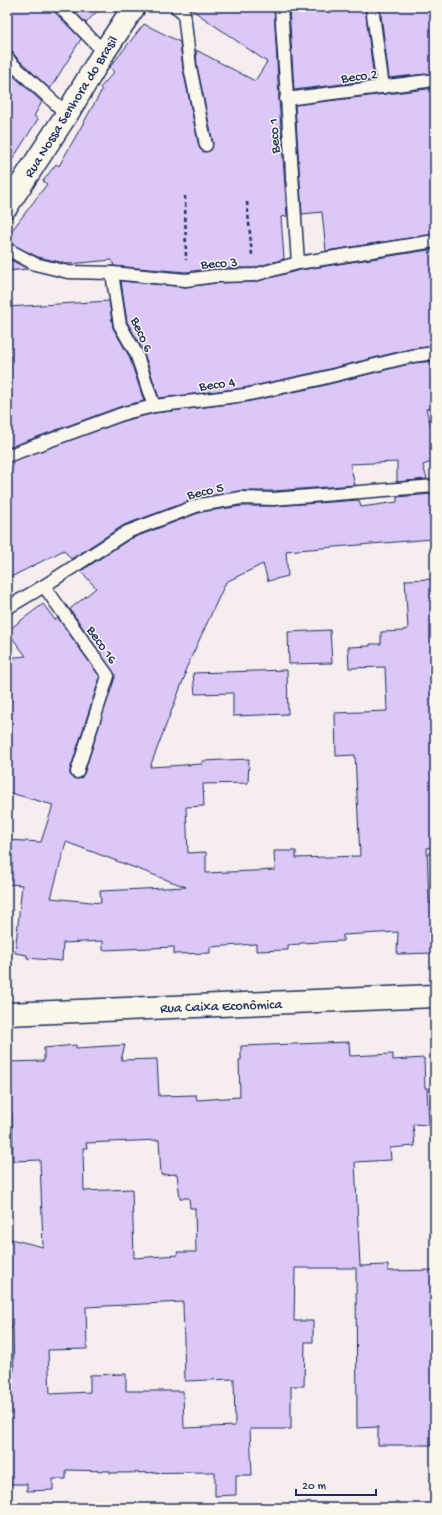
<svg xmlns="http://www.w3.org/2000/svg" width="442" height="1515" font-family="'Gochi Hand',sans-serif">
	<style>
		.building { fill: #dbc7f8; stroke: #1b2f5e; fill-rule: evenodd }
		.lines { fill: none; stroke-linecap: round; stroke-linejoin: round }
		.lane-casing { stroke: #1b2f5e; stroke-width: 15 }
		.street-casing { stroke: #1b2f5e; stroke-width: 25 }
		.secondary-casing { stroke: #1b2f5e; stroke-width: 25 }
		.path { stroke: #1b2f5e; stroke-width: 2.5; stroke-dasharray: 4 3; stroke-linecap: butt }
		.lane { stroke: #fbf7ec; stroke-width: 12 }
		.street { stroke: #fbf7ec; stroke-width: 22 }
		.secondary { stroke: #fbf7ec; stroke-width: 22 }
		.labels { text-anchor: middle; stroke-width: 3; stroke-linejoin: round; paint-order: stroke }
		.street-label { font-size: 14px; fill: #1b2f5e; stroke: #fbf7ec }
	</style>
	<rect width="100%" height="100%" fill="#f5edee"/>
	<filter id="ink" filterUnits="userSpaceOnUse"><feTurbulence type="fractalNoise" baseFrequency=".025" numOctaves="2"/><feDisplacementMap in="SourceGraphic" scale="8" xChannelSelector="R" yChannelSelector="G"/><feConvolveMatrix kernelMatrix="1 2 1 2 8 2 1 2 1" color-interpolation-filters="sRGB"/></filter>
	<g filter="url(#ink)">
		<!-- building -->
		<g class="building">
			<polygon points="7,7 53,7 55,12 81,39 50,89 17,58 13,53 7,50"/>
			<polygon points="70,7 101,7 86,23"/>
			<polygon points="188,7 274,7 279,100 287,216 281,217 284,259 253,268 215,268 186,272 114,266 112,260 69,264 38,257 7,242 7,237 47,184 43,181 56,164 59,166 102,90 100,88 114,72 110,67 144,24 180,42 183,69 199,147 201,150 204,152 211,150 213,143 197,66 196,50 255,81 267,62"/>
			<polygon points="289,7 365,7 374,80 294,90"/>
			<polygon points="380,7 435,7 435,73 389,78"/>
			<polygon points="7,70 42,102 34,116 38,119 7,168"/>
			<polygon points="435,88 435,234 326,251 322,212 302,214 295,105"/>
			<polygon points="435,249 435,346 410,349 313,373 244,388 159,398 143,350 127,322 121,281 185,287 216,283 254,282 300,270"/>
			<polygon points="7,258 28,269 7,271"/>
			<polygon points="109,301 113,328 129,356 144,401 122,406 7,448 7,307"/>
			<polygon points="435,361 435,408 426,409 435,440 435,461 423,465 427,479 397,482 397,462 350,464 355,485 273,491 240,491 198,498 124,525 71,559 64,550 7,579 7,526 12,524 7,513 7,463 127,420 155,413 246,402 317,387 413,363"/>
			<path d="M431,494l4,14v7h-5l2,24 -146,12 2,25 -20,5 -5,-17 -37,18 -42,91h2l-36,94 52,-3v-3l47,-2 -1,24 -45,1 1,22 -18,1 2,46 18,-1v21l69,-3 -1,-19h22v7l64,-2 -5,-101 -19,1 -1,-43 52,-2 -2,-44 -36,1 -1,-21 22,-1v-2h11v-12l22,-1v-1l5,-1 -3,-49 30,-1v130h-2l1,44h-2l3,94 -8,1 2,55h6v50l-38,1 1,-22 -55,3v6l-43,2v1l-12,1v5l-32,1v-7l-46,3v6l-36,1v-7l-71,3v-9l-40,2 -1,18 -35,-3v-3l-12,-2 7,-68 -15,-1v-44l34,2 12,-37 -46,-13v-134l19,-2 -19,-25 36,-27 12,16 3,-2 42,59 -30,93v4l2,3 7,2 5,-5 31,-99 -45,-66 26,-21 -15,-17 49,-32 71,-27 41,-6h32l85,-6 2,7 36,-5v-5zM66,842l120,45 -86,4 1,12 -50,-5z"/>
			<polygon points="330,630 332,663 289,664 288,632"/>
			<polygon points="287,670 288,714 233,716 233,693 195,694 193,673"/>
			<path d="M349,1042l1,14 43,-2v6l31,-2 1,30h2l2,37 -16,-1 2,22 -25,2 1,12 -36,2 5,104 28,-1v6l47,-1v175h-57v-18l-21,1 -1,-160h-61l-1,53h19v21h-8l-1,44h-13v43h-41l2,46h-16v20l-21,1v-24l-105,1v-2l-44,-1v9h-13v11l-26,1v-7h-19l-1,-112 7,-1 -1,-43h-6v-90l36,9 -3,-87 -27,1 -1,-48h-2l-2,-51 36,-1v-13l32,-3v3l49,-3 -4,15 36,-1 2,37 37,-1 1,5 43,-3 -1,-37h2v-14zM159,1140l2,35 16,-1 3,24h9l1,10h5l1,44h-19l1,3 -44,3 -2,-69 -48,2 -1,-43h4l-1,-5zM183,1302l2,79 49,-2 1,47 -51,2 -1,-37h-57v-17l-36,1v17l-40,2 -2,-44 39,-1 -1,-42z"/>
		</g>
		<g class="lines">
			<defs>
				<g id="lane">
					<polyline points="60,7 104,52"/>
					<polyline points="176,7 184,13 190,67 206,145"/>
					<polyline points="281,7 298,263"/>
					<polyline points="372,7 383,87"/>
					<polyline points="7,57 11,63 67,114"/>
					<polyline points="286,99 435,80"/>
					<polyline points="7,249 35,264 68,272 112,273 186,280 215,276 254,275 298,263 435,241"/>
					<polyline points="112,273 120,325 136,353 154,406"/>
					<polyline points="7,456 125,413 154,406 245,395 315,380 412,356 435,353"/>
					<polyline points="44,586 108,676 77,772"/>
					<polyline points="7,608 44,586 127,532 199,505 241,498 273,499 435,486"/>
				</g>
				<polyline id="street" points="7,206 67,114 104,52 134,7"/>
				<polyline id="secondary" points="7,1014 435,996"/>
			</defs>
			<!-- lane casing -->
			<use href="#lane" class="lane-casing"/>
			<!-- street casing -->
			<use href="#street" class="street-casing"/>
			<!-- secondary casing -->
			<use href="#secondary" class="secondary-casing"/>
			<!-- path -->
			<g class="path">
				<polyline points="185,196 186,260"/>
				<polyline points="247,202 252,255"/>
			</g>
			<!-- lane -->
			<use href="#lane" class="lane"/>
			<!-- street -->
			<use href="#street" class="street"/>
			<!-- secondary -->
			<use href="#secondary" class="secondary"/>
		</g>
	</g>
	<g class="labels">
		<!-- street labels -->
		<g class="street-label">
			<text transform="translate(359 75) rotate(-7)" y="5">Beco 2</text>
			<text transform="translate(70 106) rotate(-58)" y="5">Rua Nossa Senhora do Brasil</text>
			<text transform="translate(273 136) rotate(-94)" y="5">Beco 1</text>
			<text transform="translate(219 262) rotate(-4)" y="5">Beco 3</text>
			<text transform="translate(143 334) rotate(66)" y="5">Beco 6</text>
			<text transform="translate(217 383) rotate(-7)" y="5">Beco 4</text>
			<text transform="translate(205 490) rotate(-13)" y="5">Beco 5</text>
			<text transform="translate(103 644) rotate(55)" y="5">Beco 16</text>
			<text transform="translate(221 1005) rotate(-2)" y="5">Rua Caixa Econômica</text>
		</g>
	</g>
	<!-- margin -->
	<rect width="442" height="1515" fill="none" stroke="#fbf7ec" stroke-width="24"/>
	<rect x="12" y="12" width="418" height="1491" fill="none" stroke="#1b2f5e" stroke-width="1.5" filter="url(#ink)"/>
	<!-- scale -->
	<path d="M296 1489v6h80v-6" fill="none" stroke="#1b2f5e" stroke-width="2"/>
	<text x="302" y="1489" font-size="12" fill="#1b2f5e" stroke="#fbf7ec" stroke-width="3" paint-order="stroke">20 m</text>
</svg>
